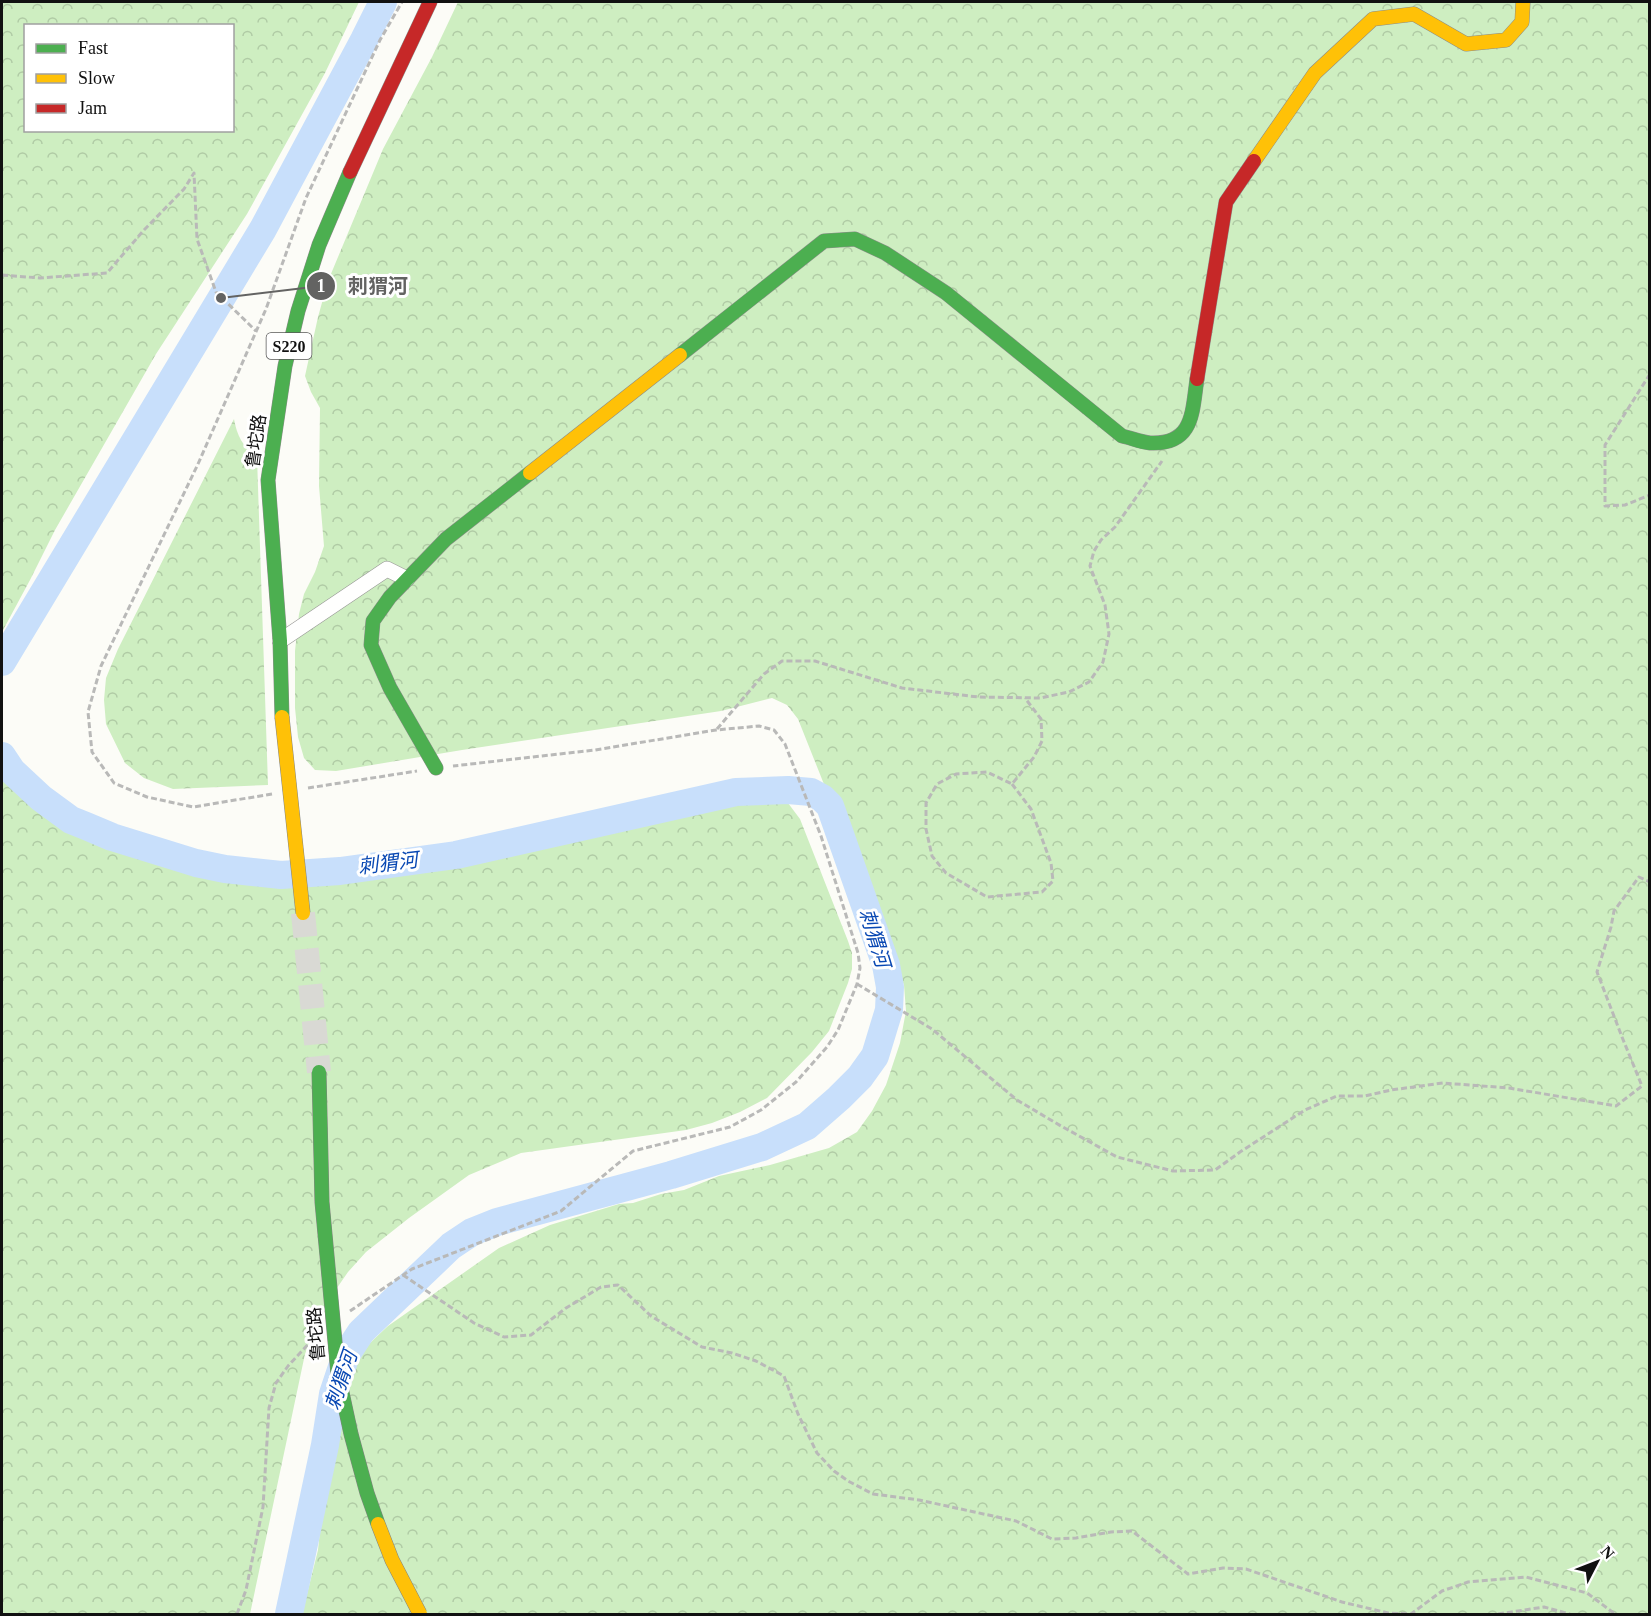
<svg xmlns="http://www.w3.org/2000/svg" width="1651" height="1616" font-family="'Times New Roman','Noto Sans SC',serif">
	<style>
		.forest { fill: url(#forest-crowns); fill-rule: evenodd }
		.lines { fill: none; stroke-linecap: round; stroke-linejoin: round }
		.river { stroke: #c8dffb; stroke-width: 28 }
		.primary-tunnel { stroke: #d9d9d4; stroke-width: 24; stroke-dasharray: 24 12; stroke-linecap: butt }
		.street-casing { stroke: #979795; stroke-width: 16 }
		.fast-casing { stroke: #8d8d8b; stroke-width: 15 }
		.slow-casing { stroke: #8d8d8b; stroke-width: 15 }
		.jam-casing { stroke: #8d8d8b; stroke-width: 15 }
		.path { stroke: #b9b9b8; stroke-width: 3; stroke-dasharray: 6 3; stroke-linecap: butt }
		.street { stroke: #fffffe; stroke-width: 15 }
		.fast { stroke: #4caf50; stroke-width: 14 }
		.slow { stroke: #ffc107; stroke-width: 14 }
		.jam { stroke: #c62828; stroke-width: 14 }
		.fast-bridge-casing { stroke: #848482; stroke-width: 15; stroke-linecap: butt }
		.slow-bridge-casing { stroke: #848482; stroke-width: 15; stroke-linecap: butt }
		.fast-bridge { stroke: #4caf50; stroke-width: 14 }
		.slow-bridge { stroke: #ffc107; stroke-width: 14 }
		.labels { text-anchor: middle; stroke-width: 6; stroke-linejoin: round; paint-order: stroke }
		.shield { fill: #fff; stroke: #585858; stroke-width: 1.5 }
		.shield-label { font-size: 16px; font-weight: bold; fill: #111 }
		.street-label { font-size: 18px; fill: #111; stroke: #fff }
		.water-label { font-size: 20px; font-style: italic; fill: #0948b3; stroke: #fff }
		.leader { fill: none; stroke: #636362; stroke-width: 2 }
		.callout-dot { fill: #636362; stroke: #fff; stroke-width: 2 }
		.mark-label { font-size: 18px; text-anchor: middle; font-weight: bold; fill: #fff }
		.callout-label { font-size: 20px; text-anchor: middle; font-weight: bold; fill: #636362; stroke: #fff; stroke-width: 6; stroke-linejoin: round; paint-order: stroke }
	</style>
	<defs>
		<pattern id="forest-crowns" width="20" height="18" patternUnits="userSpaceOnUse" patternTransform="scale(1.5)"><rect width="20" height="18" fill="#ceeec1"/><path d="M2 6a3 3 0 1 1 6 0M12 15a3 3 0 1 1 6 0" fill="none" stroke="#b0cba5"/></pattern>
	</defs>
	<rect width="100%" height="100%" fill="#fcfcf7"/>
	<!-- forest -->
	<g class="forest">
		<path d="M2,2h357l-34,71 -78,141 -91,140 -101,176 -25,50 -28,52zM26,26h206v104h-206z"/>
		<polygon points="458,2 1649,2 1649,1614 302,1614 318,1550 321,1521 328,1483 351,1373 357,1358 372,1341 388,1326 499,1248 550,1225 619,1204 633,1203 661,1194 684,1190 719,1176 770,1165 829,1148 857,1132 872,1111 886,1085 900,1043 906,1011 904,985 798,719 787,705 772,698 721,711 462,750 336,771 315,770 304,758 298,737 295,708 295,651 299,614 304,594 315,572 324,546 319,486 320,408 311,392 305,376 318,317 328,281 383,149 432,57"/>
		<path d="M234,419c3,17 9,28 23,38l11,328 -95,4 -29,-11 -19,-15 -19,-39 -2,-24 2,-22 12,-29z"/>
		<polygon points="2,764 32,799 47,812 79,831 97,839 230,876 249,880 276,882 349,881 389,872 455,862 522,847 745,801 776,798 788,803 800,819 848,941 852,953 852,969 848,983 829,1031 812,1052 767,1098 740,1112 712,1123 686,1130 521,1153 469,1175 409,1218 366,1252 348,1272 321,1311 305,1354 250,1614 2,1614"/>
	</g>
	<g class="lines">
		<!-- river -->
		<g class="river">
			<polyline points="2,662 263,229 364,40 383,2"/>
			<polyline points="2,756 12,771 41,798 71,820 86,826 112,837 196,863 225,869 281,875 340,871 456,855 736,792 788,790 811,792 822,798 830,806 886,965 890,987 889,1010 875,1056 860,1077 839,1098 807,1126 762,1147 671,1175 497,1222 472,1232 451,1246 361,1332 346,1355 333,1394 325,1445 289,1614"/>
		</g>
		<!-- primary-tunnel -->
		<polyline class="primary-tunnel" points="303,913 319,1072"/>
		<defs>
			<polyline id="street" points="280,641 387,569 407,579"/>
			<g id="fast">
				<path d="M680,355l144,-114 31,-2 30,14 61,40 176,143c9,2 19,6 28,7 44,2 42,-31 47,-64"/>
				<polyline points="282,717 280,641 268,480 285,366 298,311 319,245 350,172"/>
				<polyline points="436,768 390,688 371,645 373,621 390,597 446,539 530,473"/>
			</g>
			<g id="slow">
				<polyline points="1254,161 1315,73 1373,19 1414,14 1466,44 1506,40 1522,22 1523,2"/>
				<polyline points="530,473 680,355"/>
			</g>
			<g id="jam">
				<polyline points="350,172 430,2"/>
				<polyline points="1197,379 1226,202 1254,161"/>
			</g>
		</defs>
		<!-- street casing -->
		<use href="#street" class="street-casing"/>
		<!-- fast casing -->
		<use href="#fast" class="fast-casing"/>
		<!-- slow casing -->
		<use href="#slow" class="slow-casing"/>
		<!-- jam casing -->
		<use href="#jam" class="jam-casing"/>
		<!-- path -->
		<g class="path">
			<polyline points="2,275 40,278 107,273 144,230 184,189 194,173 197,239 216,292 256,331"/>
			<polyline points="1650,374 1605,445 1605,506 1625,505 1650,495"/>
			<polyline points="717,729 764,674 782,661 815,661 902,688 978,697 1040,698 1069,692 1089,682 1103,662 1109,634 1105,605 1090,566 1094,551 1101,540 1115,527 1162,461"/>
			<polyline points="1012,784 1031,809 1051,863 1053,881 1042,892 987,897 946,873 932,856 926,829 926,803 937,784 956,774 987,772 1012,784 1034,757 1042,741 1041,719 1025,698"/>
			<polyline points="308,788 417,771"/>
			<polyline points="272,794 193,807 147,797 114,783 92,752 88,712 101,666 198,464 266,309 306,198 380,40 402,2"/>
			<polyline points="857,984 932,1029 1017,1100 1061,1126 1117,1157 1173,1171 1215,1170 1240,1152 1305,1110 1337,1096 1365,1096 1391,1090 1443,1083 1509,1088 1616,1106 1642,1086 1622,1037 1597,972 1611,927 1614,911 1639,877 1650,882"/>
			<polyline points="403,1275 474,1323 504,1337 531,1335 566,1308 601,1287 618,1285 651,1316 702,1347 732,1353 756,1361 784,1376 798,1414 817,1453 834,1471 848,1481 873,1494 919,1500 1016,1521 1052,1539 1076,1538 1111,1532 1132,1531 1188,1574 1223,1568 1246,1569 1342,1602 1388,1613 1411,1614 1442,1591 1468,1582 1526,1577 1587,1593 1615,1614"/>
			<polyline points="350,1311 412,1269 561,1211 633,1151 730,1127 761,1110 796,1082 827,1047 838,1030 857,984 860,968 858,953 821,836 785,744 774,730 759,726 716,730 595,750 453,766"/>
			<polyline points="237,1614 246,1590 263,1507 269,1408 276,1383 288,1366 314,1338"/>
			<polyline points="1498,1614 1544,1607 1570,1614"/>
		</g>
		<!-- street -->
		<use href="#street" class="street"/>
		<!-- fast -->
		<use href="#fast" class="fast"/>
		<!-- slow -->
		<use href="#slow" class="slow"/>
		<!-- jam -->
		<use href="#jam" class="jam"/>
		<defs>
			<polyline id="fast-bridge" points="319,1072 322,1202 338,1374 351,1434 367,1493 378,1524"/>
			<g id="slow-bridge">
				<polyline points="282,717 303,913"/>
				<polyline points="378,1524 392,1560 420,1614"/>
			</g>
		</defs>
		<!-- fast-bridge casing -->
		<use href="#fast-bridge" class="fast-bridge-casing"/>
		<!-- slow-bridge casing -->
		<use href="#slow-bridge" class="slow-bridge-casing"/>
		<!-- fast-bridge -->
		<use href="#fast-bridge" class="fast-bridge"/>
		<!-- slow-bridge -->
		<use href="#slow-bridge" class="slow-bridge"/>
	</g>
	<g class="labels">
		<!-- shield labels -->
		<rect class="shield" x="266.5" y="333" width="45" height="26" rx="4.5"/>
		<g class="shield-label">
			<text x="289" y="352">S220</text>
		</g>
		<!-- street labels -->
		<g class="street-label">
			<text transform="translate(256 441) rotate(-82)" y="6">鲁坨路</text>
			<text transform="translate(316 1334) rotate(-95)" y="6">鲁坨路</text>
		</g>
		<!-- water labels -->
		<g class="water-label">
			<text transform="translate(388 863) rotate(-7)" y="7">刺猬河</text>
			<text transform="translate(875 938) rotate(73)" y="7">刺猬河</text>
			<text transform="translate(341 1380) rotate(-71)" y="7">刺猬河</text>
		</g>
	</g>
	<!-- callouts -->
	<path class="leader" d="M221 298L321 286"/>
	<g class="callout-dot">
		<circle cx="221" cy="298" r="6"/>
		<circle cx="321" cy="286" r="15"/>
	</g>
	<g class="mark-label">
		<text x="321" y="292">1</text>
	</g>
	<g class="callout-label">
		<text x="378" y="293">刺猬河</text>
	</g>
	<!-- border -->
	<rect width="1651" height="1616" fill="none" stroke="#111111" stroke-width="6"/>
	<!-- legend -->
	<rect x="24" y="24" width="210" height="108" fill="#ffffff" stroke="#a0a0a0" stroke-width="1.5"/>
	<rect x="36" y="44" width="30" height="9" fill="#4caf50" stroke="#a0a0a0" stroke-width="1.5"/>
	<text x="78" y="54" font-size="18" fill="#111111">Fast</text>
	<rect x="36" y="74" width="30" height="9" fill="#ffc107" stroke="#a0a0a0" stroke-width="1.5"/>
	<text x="78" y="84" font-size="18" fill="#111111">Slow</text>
	<rect x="36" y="104" width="30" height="9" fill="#c62828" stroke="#a0a0a0" stroke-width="1.5"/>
	<text x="78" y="114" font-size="18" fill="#111111">Jam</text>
	<!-- north arrow -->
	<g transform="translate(1597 1562) rotate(48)" stroke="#ffffff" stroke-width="4.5" paint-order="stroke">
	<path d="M0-4.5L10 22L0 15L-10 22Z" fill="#111111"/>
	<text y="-9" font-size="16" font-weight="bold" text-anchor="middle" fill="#111111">N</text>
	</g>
</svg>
